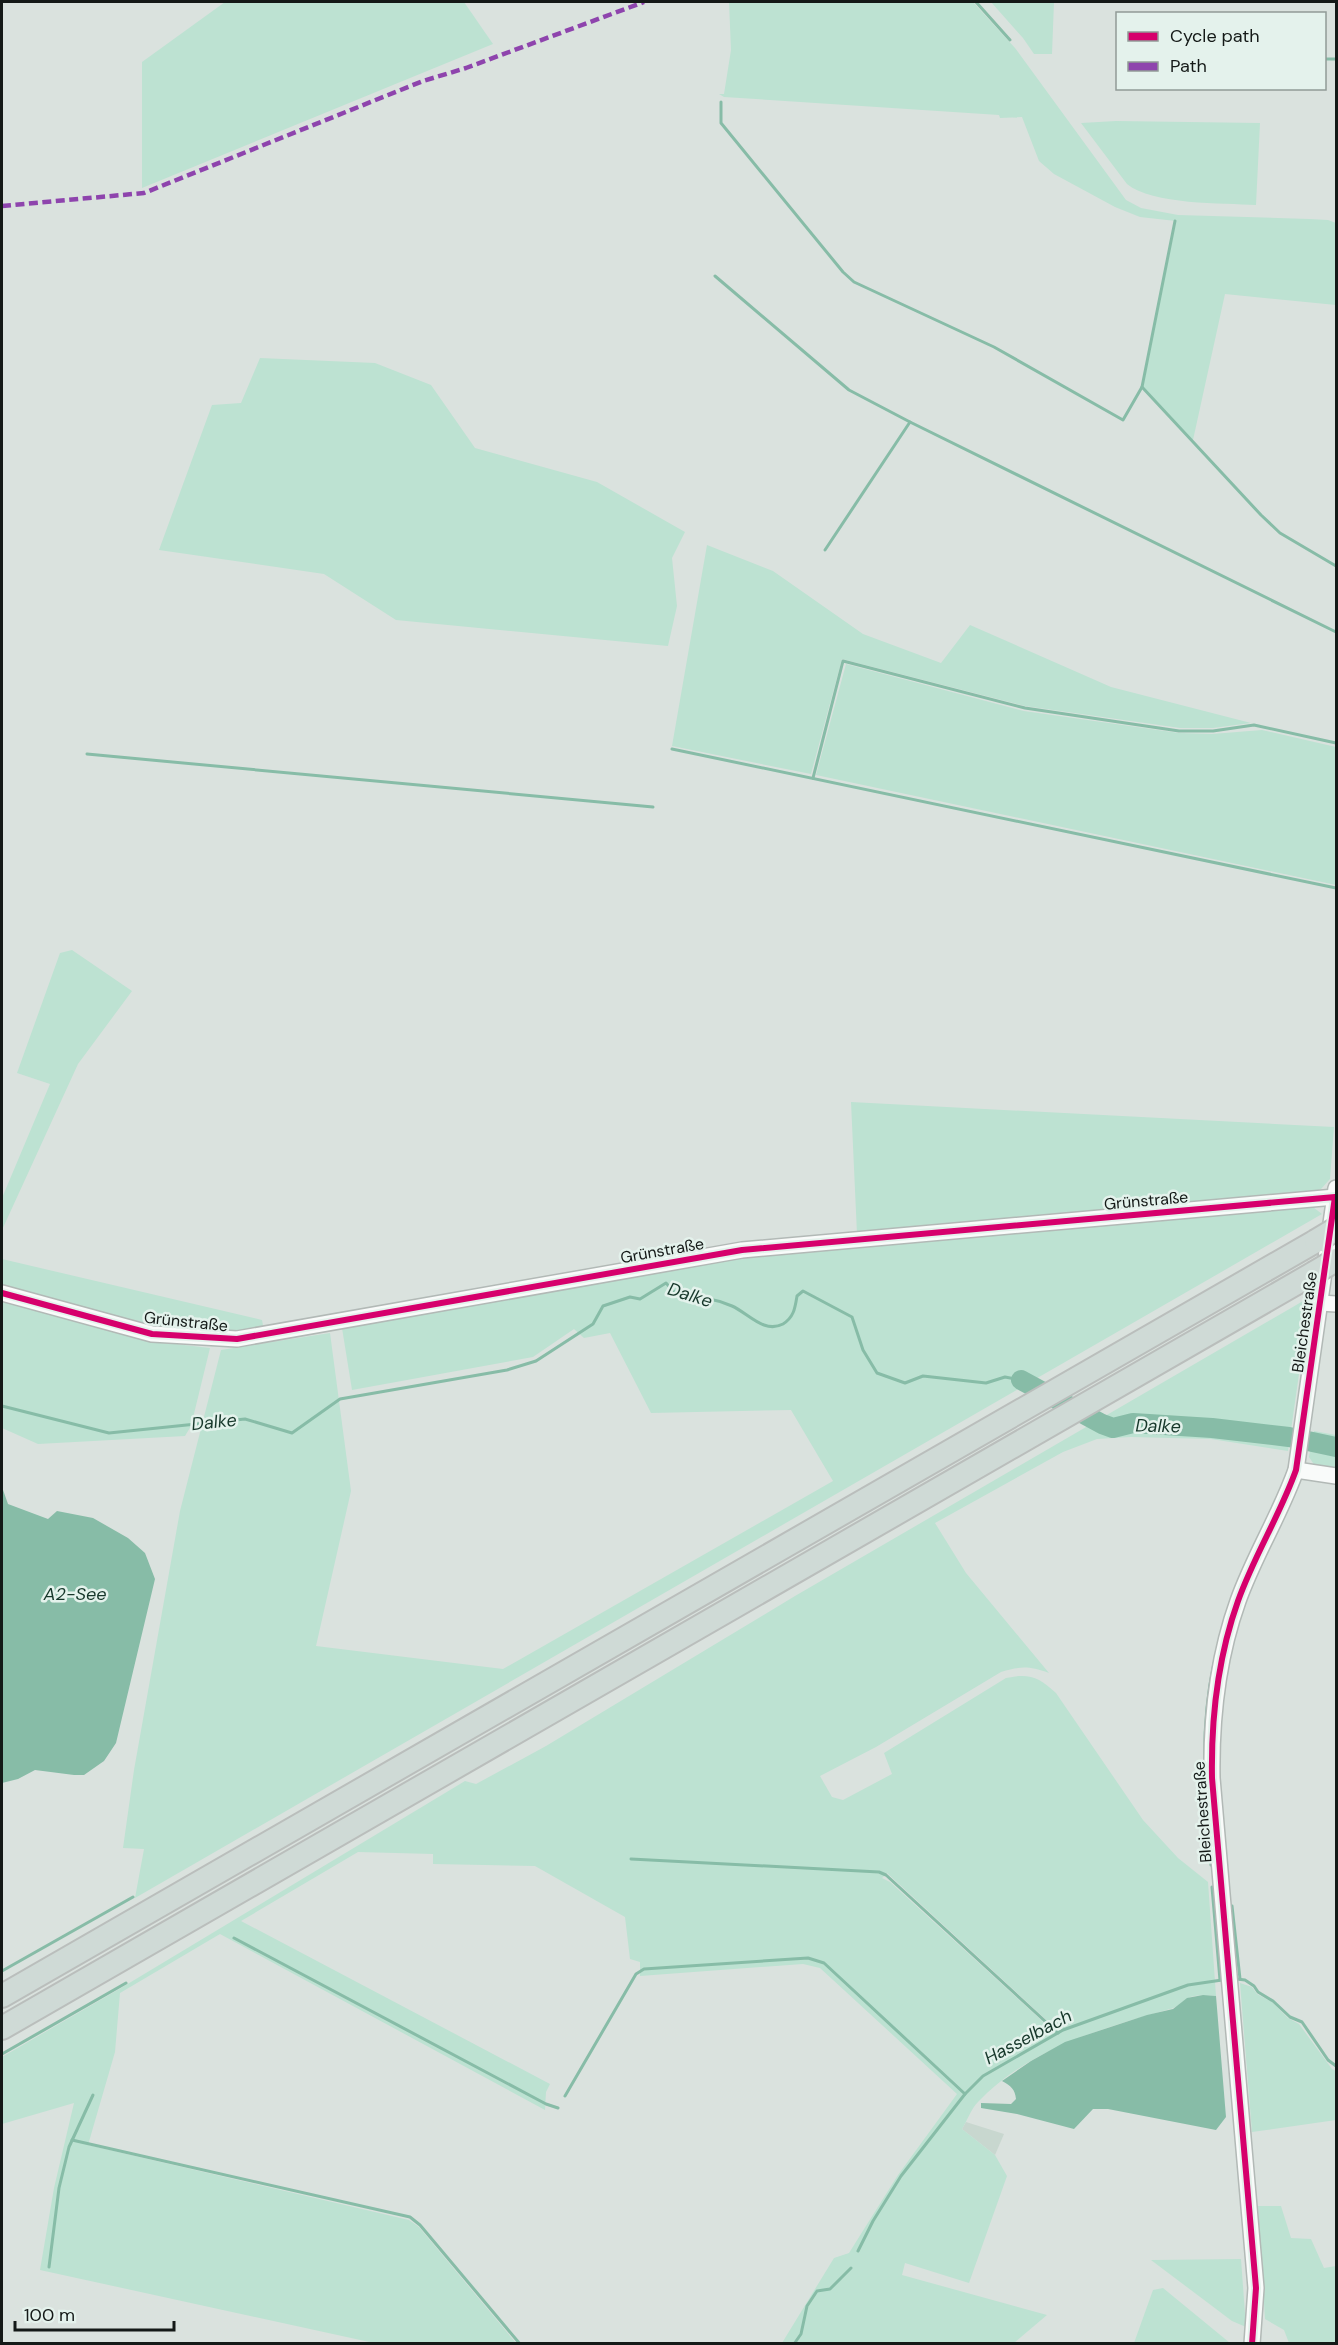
<svg xmlns="http://www.w3.org/2000/svg" width="1338" height="2345" font-family="'DM Sans',sans-serif">
	<style>
		.built { fill: #c8d7cf }
		.green { fill: #bde2d2; fill-rule: evenodd }
		.water { fill: #87bca7 }
		.lines { fill: none; stroke-linecap: round; stroke-linejoin: round }
		.stream { stroke: #87bca7; stroke-width: 3 }
		.river { stroke: #87bca7; stroke-width: 20 }
		.minor-casing { stroke: #b2b9b6; stroke-width: 18 }
		.highway-casing { stroke: #babebc; stroke-width: 26 }
		.minor { stroke: #f9fbfa; stroke-width: 15 }
		.highway { stroke: #cfdad6; stroke-width: 22 }
		.highway-bridge-casing { stroke: #babebc; stroke-width: 26; stroke-linecap: butt }
		.highway-bridge { stroke: #cfdad6; stroke-width: 22 }
		.quiet { stroke: #8e44ad; stroke-width: 4.5; stroke-dasharray: 9 4.5; stroke-linecap: butt }
		.cycleway-casing { stroke: #e4f2ec; stroke-width: 10 }
		.cycleway { stroke: #d6006c; stroke-width: 6 }
		.labels { text-anchor: middle; stroke-width: 5; stroke-linejoin: round; paint-order: stroke }
		.street-label { font-size: 16px; fill: #141917; stroke: #e4f2ec }
		.water-label { font-size: 18px; font-style: italic; fill: #16372a; stroke: #e4f2ec }
	</style>
	<rect width="100%" height="100%" fill="#dae2de"/>
	<!-- built -->
	<polygon class="built" points="966,2122 1004,2134 995,2155 962,2129"/>
	<!-- green -->
	<g class="green">
		<polygon points="225,2 464,2 493,44 142,188 142,62"/>
		<polygon points="729,2 973,2 1015,48 1126,200 1141,208 1178,215 1309,219 1328,220 1336,223 1336,305 1225,294 1193,440 1143,387 1176,221 1140,217 1115,207 1054,174 1039,161 1022,117 1000,118 999,115 724,97 719,94 724,94 731,50"/>
		<polygon points="991,2 1054,2 1052,54 1034,54 1023,38"/>
		<path d="M1116,121l144,2 -4,82c-33,-2 -104,0 -129,-21l-46,-61z"/>
		<polygon points="260,358 375,363 431,385 475,448 597,482 685,532 672,558 677,606 668,646 396,620 324,574 159,550 212,405 241,403"/>
		<polygon points="707,545 773,571 863,634 941,663 970,625 1111,687 1251,723 1213,728 1180,728 1025,706 842,659 811,774 672,746"/>
		<polygon points="846,664 1024,711 1179,733 1212,734 1262,730 1336,747 1336,885 816,775"/>
		<polygon points="72,950 132,991 78,1064 2,1230 2,1198 50,1084 17,1073 60,953"/>
		<polygon points="851,1102 1334,1127 1330,1179 1321,1189 1313,1192 857,1234"/>
		<polygon points="1309,1204 1322,1214 135,1898 144,1849 123,1848 134,1770 180,1511 221,1350 330,1333 351,1491 316,1646 503,1669 833,1481 791,1410 651,1413 610,1333 584,1338 574,1329 533,1357 352,1390 342,1328 742,1257 1163,1221 1164,1217"/>
		<polygon points="2,1259 262,1320 264,1331 239,1334 154,1328 2,1288"/>
		<path d="M1310,1297l-22,154 -77,-12 -80,-2 -34,2 -34,13 -128,71 31,50 83,100c-21,-7 -27,-7 -48,-1l-125,75 -56,29 12,21 11,3 49,-26 -8,-21 122,-75c23,-5 33,-1 50,15l87,127 35,38 30,24 8,114c-10,-1 -23,-2 -31,4 -5,3 -9,8 -15,9 -70,20 -140,39 -192,93 -7,7 -11,19 -16,27l33,26 12,21 -38,107 -64,-20 -3,12 145,40 -33,28h-232l52,-85 15,-5 49,-78 59,-81 -137,-126 -17,-4 -163,12v-14l-10,-3 -5,-42 -90,-51 -102,-2v-10l-75,-2 -117,69 309,163 -4,8 -1,18 -325,-176 -100,59 -5,59 -27,93 321,75 10,7 97,116h-142l-334,-73 14,-82 20,-85 -72,21v-67l119,-69 344,-207 11,3 70,-38 249,-150zM887,1873l167,154v1l-3,1 -161,-147 -8,-4z"/>
		<polygon points="2,1300 150,1341 210,1348 191,1426 185,1436 38,1444 2,1428"/>
		<polygon points="1314,1431 1336,1435 1336,1470 1315,1466 1309,1457"/>
		<polygon points="1240,1983 1252,1987 1257,1994 1272,2002 1288,2018 1299,2024 1332,2069 1336,2071 1336,2120 1252,2132"/>
		<polygon points="1258,2206 1281,2206 1291,2238 1311,2239 1324,2268 1336,2266 1336,2343 1289,2343 1284,2330 1265,2319"/>
		<polygon points="1241,2259 1246,2327 1232,2321 1151,2260"/>
		<polygon points="1163,2288 1230,2343 1134,2343 1153,2290"/>
	</g>
	<!-- water -->
	<g class="water">
		<polygon points="2,1487 8,1504 48,1519 57,1511 93,1518 128,1538 145,1553 155,1579 116,1743 104,1761 84,1775 74,1775 35,1770 18,1779 2,1783"/>
		<path d="M1203,1995l13,1 10,121 -10,13 -108,-21h-15l-19,20 -57,-15 -36,-6v-5l30,1 5,-5c-1,-10 -5,-13 -14,-18l29,-20 34,-19 82,-27 26,-6 14,-11z"/>
	</g>
	<g class="lines">
		<!-- stream -->
		<g class="stream">
			<polyline points="976,2 1010,40"/>
			<polyline points="1324,59 1336,59"/>
			<polyline points="721,102 721,123 843,272 854,282 994,347 1123,420 1142,387 1261,515 1280,533 1336,566"/>
			<polyline points="715,276 849,390 910,422 825,550"/>
			<polyline points="1142,387 1175,221"/>
			<polyline points="910,422 1336,632"/>
			<polyline points="672,749 1336,888"/>
			<polyline points="87,754 653,807"/>
			<polyline points="813,778 843,661 1025,708 1179,731 1213,731 1254,725 1336,743"/>
			<path d="M2,1406l107,27 136,-14 47,14 48,-34 167,-29 29,-9 57,-37 10,-18 27,-9 10,2 26,-16 11,12c18,0 38,4 55,11 16,7 32,28 51,18 11,-7 12,-16 14,-28l6,-5 49,26 11,33 14,23 28,10 18,-7 63,7 19,-6 16,3"/>
			<polyline points="631,1859 879,1872 886,1875 1058,2033"/>
			<path d="M1211,1865c-6,-68 -12,-134 3,-202"/>
			<polyline points="1212,1887 1220,1980"/>
			<polyline points="1232,1906 1240,1979"/>
			<polyline points="234,1938 546,2104 558,2108"/>
			<polyline points="2,1971 133,1897"/>
			<polyline points="1237,1979 1245,1980 1254,1986 1258,1992 1273,2001 1290,2017 1302,2022 1328,2060 1336,2066"/>
			<polyline points="2,2054 126,1983"/>
			<polyline points="565,2096 636,1974 644,1969 808,1958 824,1963 965,2094"/>
			<polyline points="72,2140 410,2217 420,2225 520,2344"/>
			<polyline points="858,2251 873,2221 901,2176 965,2094 983,2076 1063,2030 1188,1985 1222,1980"/>
			<polyline points="49,2267 59,2188 69,2147 93,2095"/>
			<polyline points="794,2344 801,2334 807,2306 817,2291 830,2289 851,2268"/>
		</g>
		<!-- river -->
		<polyline class="river" points="1021,1380 1102,1424 1113,1428 1133,1423 1212,1428 1289,1437 1336,1447"/>
		<defs>
			<g id="minor">
				<polyline points="2,1293 152,1334 237,1339 742,1250 1335,1197"/>
				<polyline points="1320,1303 1336,1304"/>
				<polyline points="1296,1470 1336,1476"/>
				<path d="M1252,2344l4,-56 -44,-510c-1,-58 6,-121 26,-177 16,-45 42,-86 58,-131l40,-282"/>
			</g>
			<g id="highway">
				<polyline points="2,1996 1316,1241"/>
				<polyline points="2,2028 1314,1273"/>
			</g>
		</defs>
		<!-- minor casing -->
		<use href="#minor" class="minor-casing"/>
		<!-- highway casing -->
		<use href="#highway" class="highway-casing"/>
		<!-- minor -->
		<use href="#minor" class="minor"/>
		<!-- highway -->
		<use href="#highway" class="highway"/>
		<defs>
			<g id="highway-bridge">
				<polyline points="1316,1241 1336,1229"/>
				<polyline points="1314,1273 1336,1260"/>
			</g>
		</defs>
		<!-- highway-bridge casing -->
		<use href="#highway-bridge" class="highway-bridge-casing"/>
		<!-- highway-bridge -->
		<use href="#highway-bridge" class="highway-bridge"/>
		<!-- quiet -->
		<polyline class="quiet" points="2,206 144,193 423,81 466,68 644,2"/>
		<defs>
			<path id="cycleway" d="M2,1293l150,41 85,5 505,-89 593,-53 -39,273c-16,45 -42,86 -58,131 -20,56 -27,119 -26,177l44,510 -4,56"/>
		</defs>
		<!-- cycleway casing -->
		<use href="#cycleway" class="cycleway-casing"/>
		<!-- cycleway -->
		<use href="#cycleway" class="cycleway"/>
	</g>
	<g class="labels">
		<!-- street labels -->
		<g class="street-label">
			<text transform="translate(1146 1200) rotate(-5)" y="6">Grünstraße</text>
			<text transform="translate(662 1250) rotate(-10)" y="6">Grünstraße</text>
			<text transform="translate(186 1321) rotate(6)" y="6">Grünstraße</text>
			<text transform="translate(1304 1322) rotate(-82)" y="6">Bleichestraße</text>
			<text transform="translate(1202 1812) rotate(-94)" y="6">Bleichestraße</text>
		</g>
		<!-- water labels -->
		<g class="water-label">
			<text transform="translate(690 1295) rotate(17)" y="6">Dalke</text>
			<text transform="translate(214 1422) rotate(-6)" y="6">Dalke</text>
			<text transform="translate(1158 1426) rotate(1)" y="6">Dalke</text>
			<text x="75" y="1600">A2-See</text>
			<text transform="translate(1028 2037) rotate(-28)" y="6">Hasselbach</text>
		</g>
	</g>
	<!-- border -->
	<rect width="1338" height="2345" fill="none" stroke="#141917" stroke-width="6"/>
	<!-- legend -->
	<rect x="1116" y="12" width="210" height="78" fill="#e4f2ec" stroke="#919b97" stroke-width="1.5"/>
	<rect x="1128" y="32" width="30" height="9" fill="#d6006c" stroke="#919b97" stroke-width="1.5"/>
	<text x="1170" y="42" font-size="18" fill="#141917">Cycle path</text>
	<rect x="1128" y="62" width="30" height="9" fill="#8e44ad" stroke="#919b97" stroke-width="1.5"/>
	<text x="1170" y="72" font-size="18" fill="#141917">Path</text>
	<!-- scale -->
	<path d="M15 2321v9h159v-9" fill="none" stroke="#141917" stroke-width="3"/>
	<text x="24" y="2321" font-size="18" fill="#141917" stroke="#e4f2ec" stroke-width="4.5" paint-order="stroke">100 m</text>
</svg>
